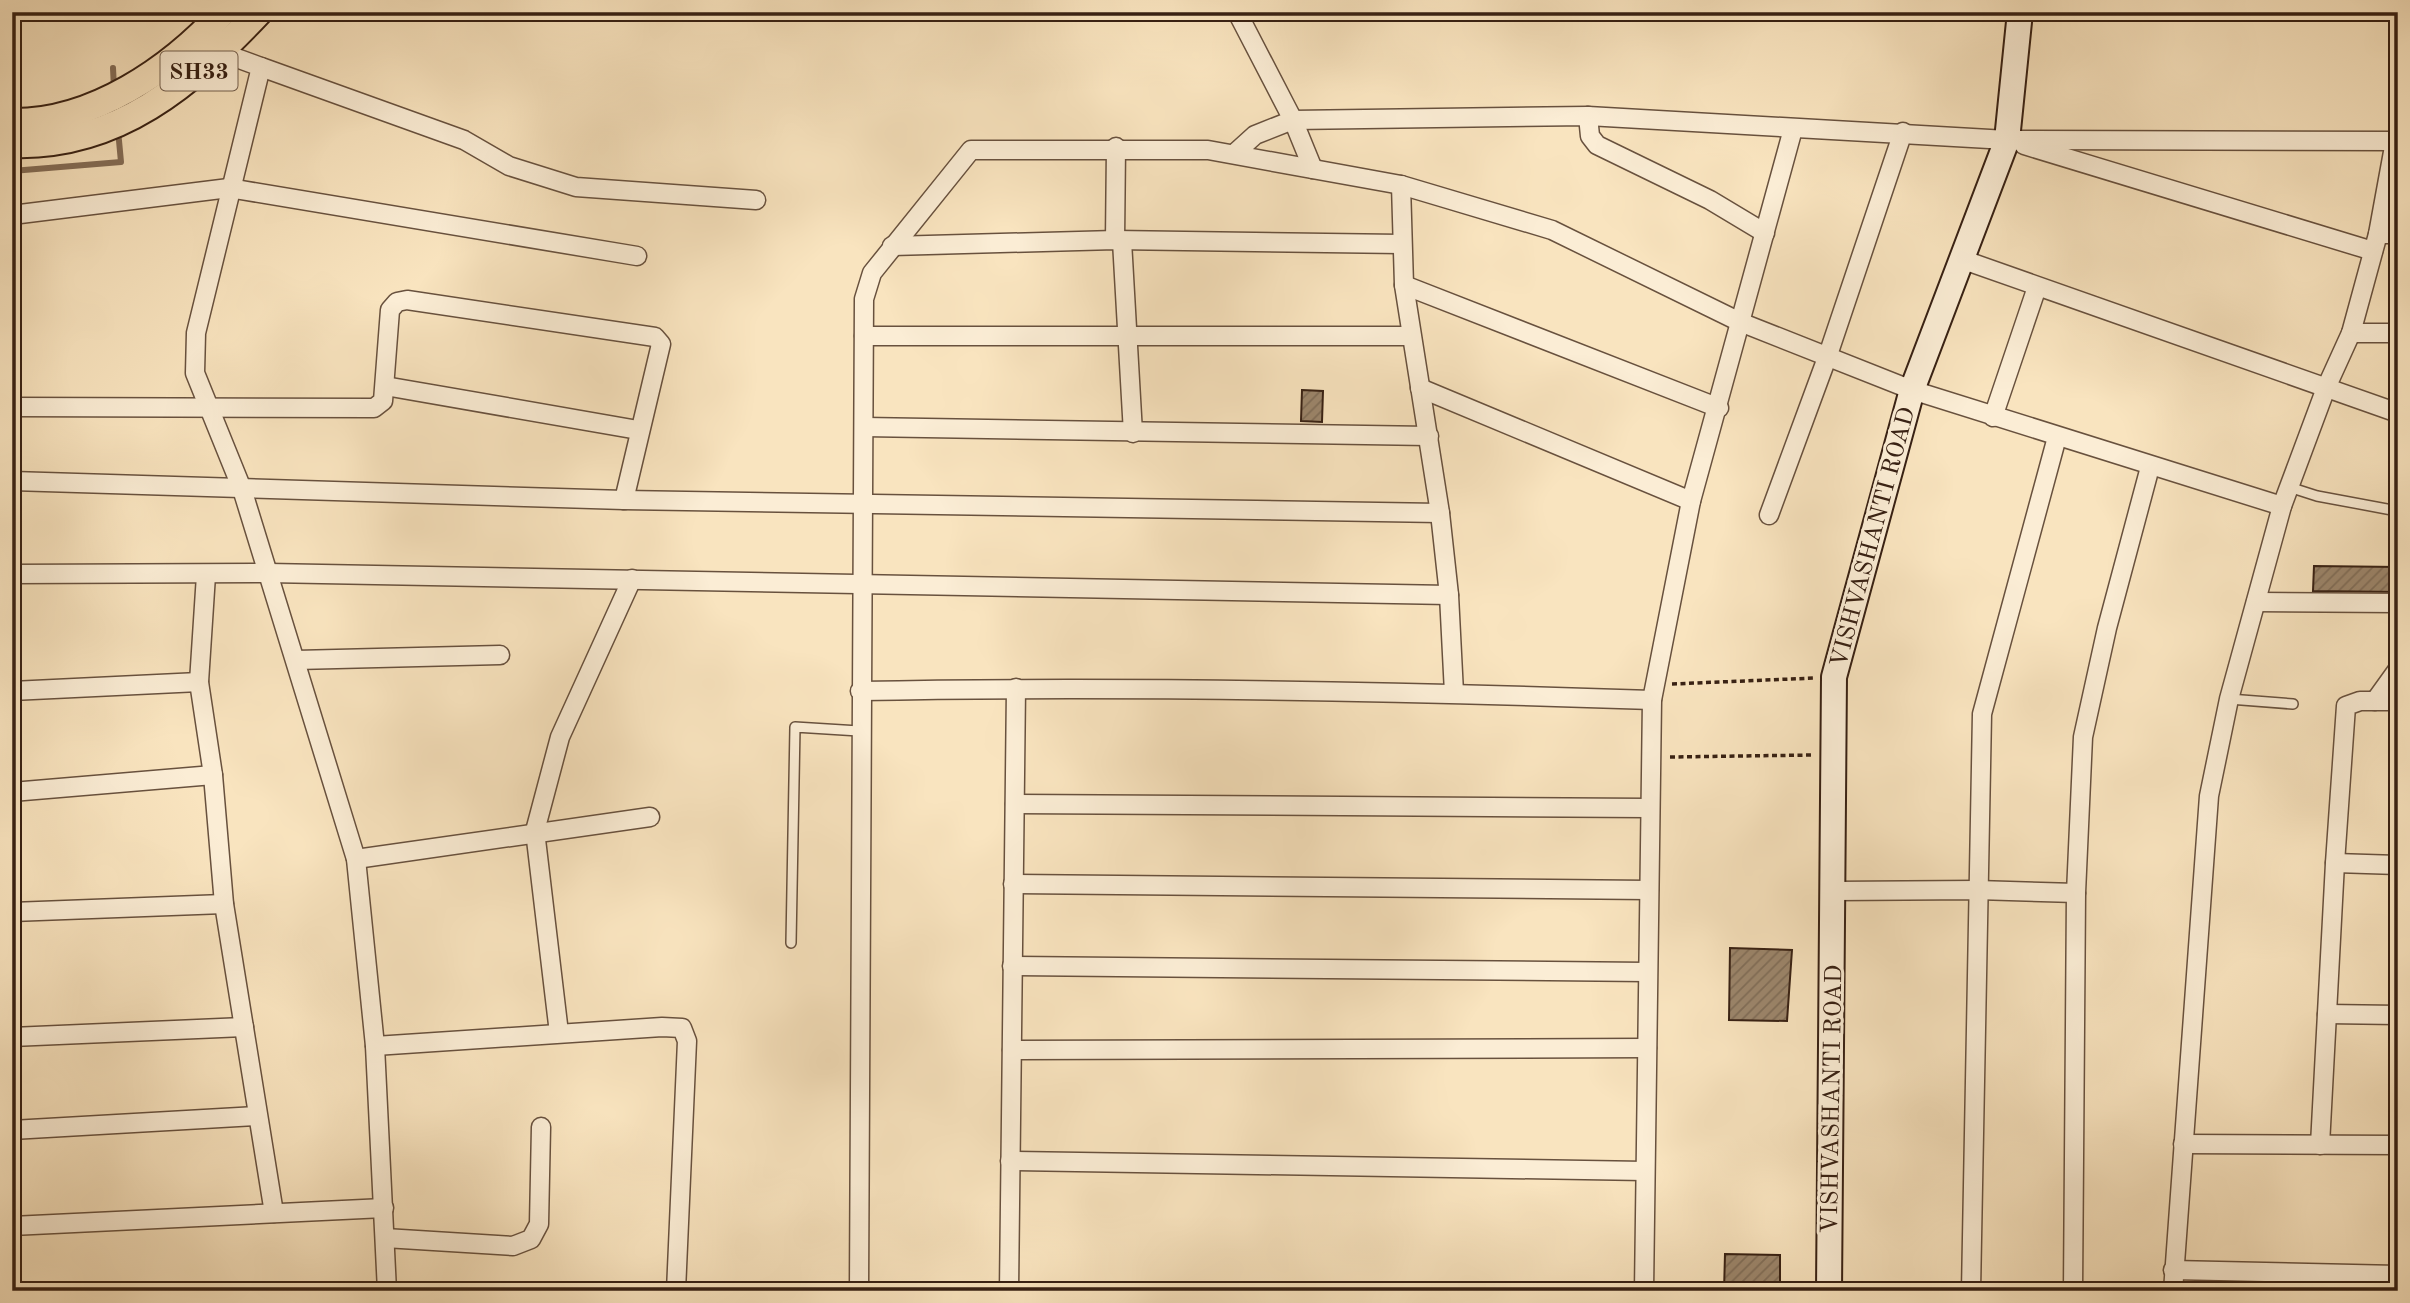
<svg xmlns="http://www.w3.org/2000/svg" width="2410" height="1303" font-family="'Old Standard TT',serif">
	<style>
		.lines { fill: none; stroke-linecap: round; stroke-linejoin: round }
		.stream { stroke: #846d57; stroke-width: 6 }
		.building { fill: url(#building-hatch); stroke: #372013; stroke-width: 2 }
		.lane-casing { stroke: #68513e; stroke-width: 12 }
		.street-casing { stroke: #68513e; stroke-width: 21 }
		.secondary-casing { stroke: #372013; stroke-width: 28 }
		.primary-casing { stroke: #372013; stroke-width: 30 }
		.path { stroke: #372013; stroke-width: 3.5; stroke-dasharray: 5 3.5; stroke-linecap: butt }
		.lane { stroke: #fbedd5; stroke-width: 9 }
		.street { stroke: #fbedd5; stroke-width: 18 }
		.secondary { stroke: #fbedd5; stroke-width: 24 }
		.primary { stroke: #f9e4bf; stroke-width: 26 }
		.labels { text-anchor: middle; stroke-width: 6; stroke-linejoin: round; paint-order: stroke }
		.shield { fill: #fbedd5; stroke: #725e4d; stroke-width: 2 }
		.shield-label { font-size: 23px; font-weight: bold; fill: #372013 }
		.street-label { font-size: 24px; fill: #372013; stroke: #fbedd5 }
	</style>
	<defs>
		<pattern id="building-hatch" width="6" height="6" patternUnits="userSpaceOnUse" patternTransform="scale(1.75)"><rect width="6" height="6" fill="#9c866c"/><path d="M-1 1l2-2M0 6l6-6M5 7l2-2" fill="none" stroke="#806d58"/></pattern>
	</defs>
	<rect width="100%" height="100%" fill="#f9e4bf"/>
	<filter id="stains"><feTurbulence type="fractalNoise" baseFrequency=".00286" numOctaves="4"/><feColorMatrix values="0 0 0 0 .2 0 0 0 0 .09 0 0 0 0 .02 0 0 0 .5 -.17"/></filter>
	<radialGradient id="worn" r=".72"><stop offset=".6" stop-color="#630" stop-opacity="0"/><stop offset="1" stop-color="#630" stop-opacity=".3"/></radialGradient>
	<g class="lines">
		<!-- stream -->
		<g class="stream">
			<polyline points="113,68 114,88"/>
			<polyline points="12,171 121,162 118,130"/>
		</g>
	</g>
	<!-- building -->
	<g class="building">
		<polygon points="1302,390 1323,391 1322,422 1301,421"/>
		<polygon points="2314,566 2398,567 2398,592 2313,591"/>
		<polygon points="1730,948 1792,950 1787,1021 1729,1020"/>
		<polygon points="1725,1254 1780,1255 1780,1291 1724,1291"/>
	</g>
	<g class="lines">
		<defs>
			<g id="lane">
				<polyline points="2289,487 2317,496 2392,510"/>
				<polyline points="2229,699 2293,704"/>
				<polyline points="791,943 795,727 859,731"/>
			</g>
			<g id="street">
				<polyline points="1237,12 1293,120 1313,169"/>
				<polyline points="212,49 261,67 196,333 195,373 242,489 356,859 375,1046 387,1291"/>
				<polyline points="261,67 464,140 509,166 576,187 756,200"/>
				<polyline points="1588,116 1590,136 1597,145 1710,200 1765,233"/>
				<polyline points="2024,145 2373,251"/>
				<polyline points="1234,154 1255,135 1293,120 1588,116 2007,140 2398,141"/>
				<polyline points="1401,185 1404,285 1440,513 1449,595 1454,693"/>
				<polyline points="12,215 229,188 637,256"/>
				<polyline points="2378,234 2398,234"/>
				<polyline points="1115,240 1116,147"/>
				<polyline points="1122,241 1133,433"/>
				<polyline points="892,246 1115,240 1401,244"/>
				<polyline points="1961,259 2398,413"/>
				<polyline points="1404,285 1719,408"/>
				<polyline points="2351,333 2398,333"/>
				<polyline points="864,336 1411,336"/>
				<polyline points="385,386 638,430"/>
				<polyline points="1420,388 1691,501"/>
				<polyline points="12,407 374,408 383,401 390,310 397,302 407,300 655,337 661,344 624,500"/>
				<polyline points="1993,417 2037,287"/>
				<polyline points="864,427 1429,436"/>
				<polyline points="12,481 624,500 1440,513"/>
				<polyline points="1769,515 1828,355 1903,132"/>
				<polyline points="12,574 268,573 1449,595"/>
				<polyline points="206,575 199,682 213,775 224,904 274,1213"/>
				<polyline points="2256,602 2398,603"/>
				<polyline points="296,660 500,655"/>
				<polyline points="12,691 199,682"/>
				<path d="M860,691c264,-5 528,0 792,9"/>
				<polyline points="2375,701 2398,669"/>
				<polyline points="12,792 213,775"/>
				<polyline points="1015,804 1649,808"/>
				<polyline points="356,859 650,817"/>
				<polyline points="2335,863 2398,865"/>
				<polyline points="1013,884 1649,890"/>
				<polyline points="1834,891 1977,890 2076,893 2073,1291"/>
				<polyline points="2076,893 2083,737 2107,628 2150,467"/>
				<polyline points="12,912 224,904"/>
				<polyline points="1012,966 1647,972"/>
				<polyline points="2327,1014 2398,1015"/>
				<polyline points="559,1033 535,831 560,737 632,579"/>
				<polyline points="12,1037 244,1027"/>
				<polyline points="375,1046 662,1027 682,1028 687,1041 676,1291"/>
				<polyline points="1012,1050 1647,1048"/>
				<polyline points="12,1130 257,1116"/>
				<polyline points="2183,1144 2398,1145"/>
				<polyline points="2320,1145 2335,863 2346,706 2360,701 2398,701"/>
				<polyline points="1010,1161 1645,1171"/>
				<polyline points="12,1226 384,1208"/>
				<polyline points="385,1238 513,1246 531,1239 539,1224 541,1127"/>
				<polyline points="2173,1270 2398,1275"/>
				<polyline points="859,1291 864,299 872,273 971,150 1208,150 1401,185 1552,230 1740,322 1912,390 2282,506"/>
				<polyline points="1009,1291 1016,688"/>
				<polyline points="1644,1291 1652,700 1691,501 1793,129"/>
				<polyline points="1971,1291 1982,714 2057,437"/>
				<polyline points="2173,1291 2209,796 2229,699 2282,506 2326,388 2351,333 2378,234 2395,141"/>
			</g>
			<polyline id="secondary" points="1829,1291 1834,677 1912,390 2007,140 2020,12"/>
			<g id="primary">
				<path d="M12,122c81,1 159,-53 211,-110"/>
				<path d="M12,144c105,4 179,-60 247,-132"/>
			</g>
		</defs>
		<!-- lane casing -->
		<use href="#lane" class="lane-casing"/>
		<!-- street casing -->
		<use href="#street" class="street-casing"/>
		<!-- secondary casing -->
		<use href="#secondary" class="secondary-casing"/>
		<!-- primary casing -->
		<use href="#primary" class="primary-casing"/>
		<!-- path -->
		<g class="path">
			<polyline points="1672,684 1815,678"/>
			<polyline points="1670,757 1813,755"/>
		</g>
		<!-- lane -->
		<use href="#lane" class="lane"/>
		<!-- street -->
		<use href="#street" class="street"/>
		<!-- secondary -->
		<use href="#secondary" class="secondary"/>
		<!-- primary -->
		<use href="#primary" class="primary"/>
	</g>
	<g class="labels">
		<!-- shield labels -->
		<rect class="shield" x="160.5" y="51.5" width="77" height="39" rx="5"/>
		<g class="shield-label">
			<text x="199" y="79">SH33</text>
		</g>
		<!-- street labels -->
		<g class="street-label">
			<text transform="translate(1872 537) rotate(-75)" y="8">VISHVASHANTI ROAD</text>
			<text transform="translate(1831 1099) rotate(-89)" y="8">VISHVASHANTI ROAD</text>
		</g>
	</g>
	<!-- margin -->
	<rect width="2410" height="1303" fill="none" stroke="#f9e4bf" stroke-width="42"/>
	<rect x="14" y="14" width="2382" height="1275" fill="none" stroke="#372013" stroke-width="3.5"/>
	<rect x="21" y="21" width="2368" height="1261" fill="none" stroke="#372013" stroke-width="2"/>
	<rect width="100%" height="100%" filter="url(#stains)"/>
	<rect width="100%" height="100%" fill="url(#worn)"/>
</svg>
